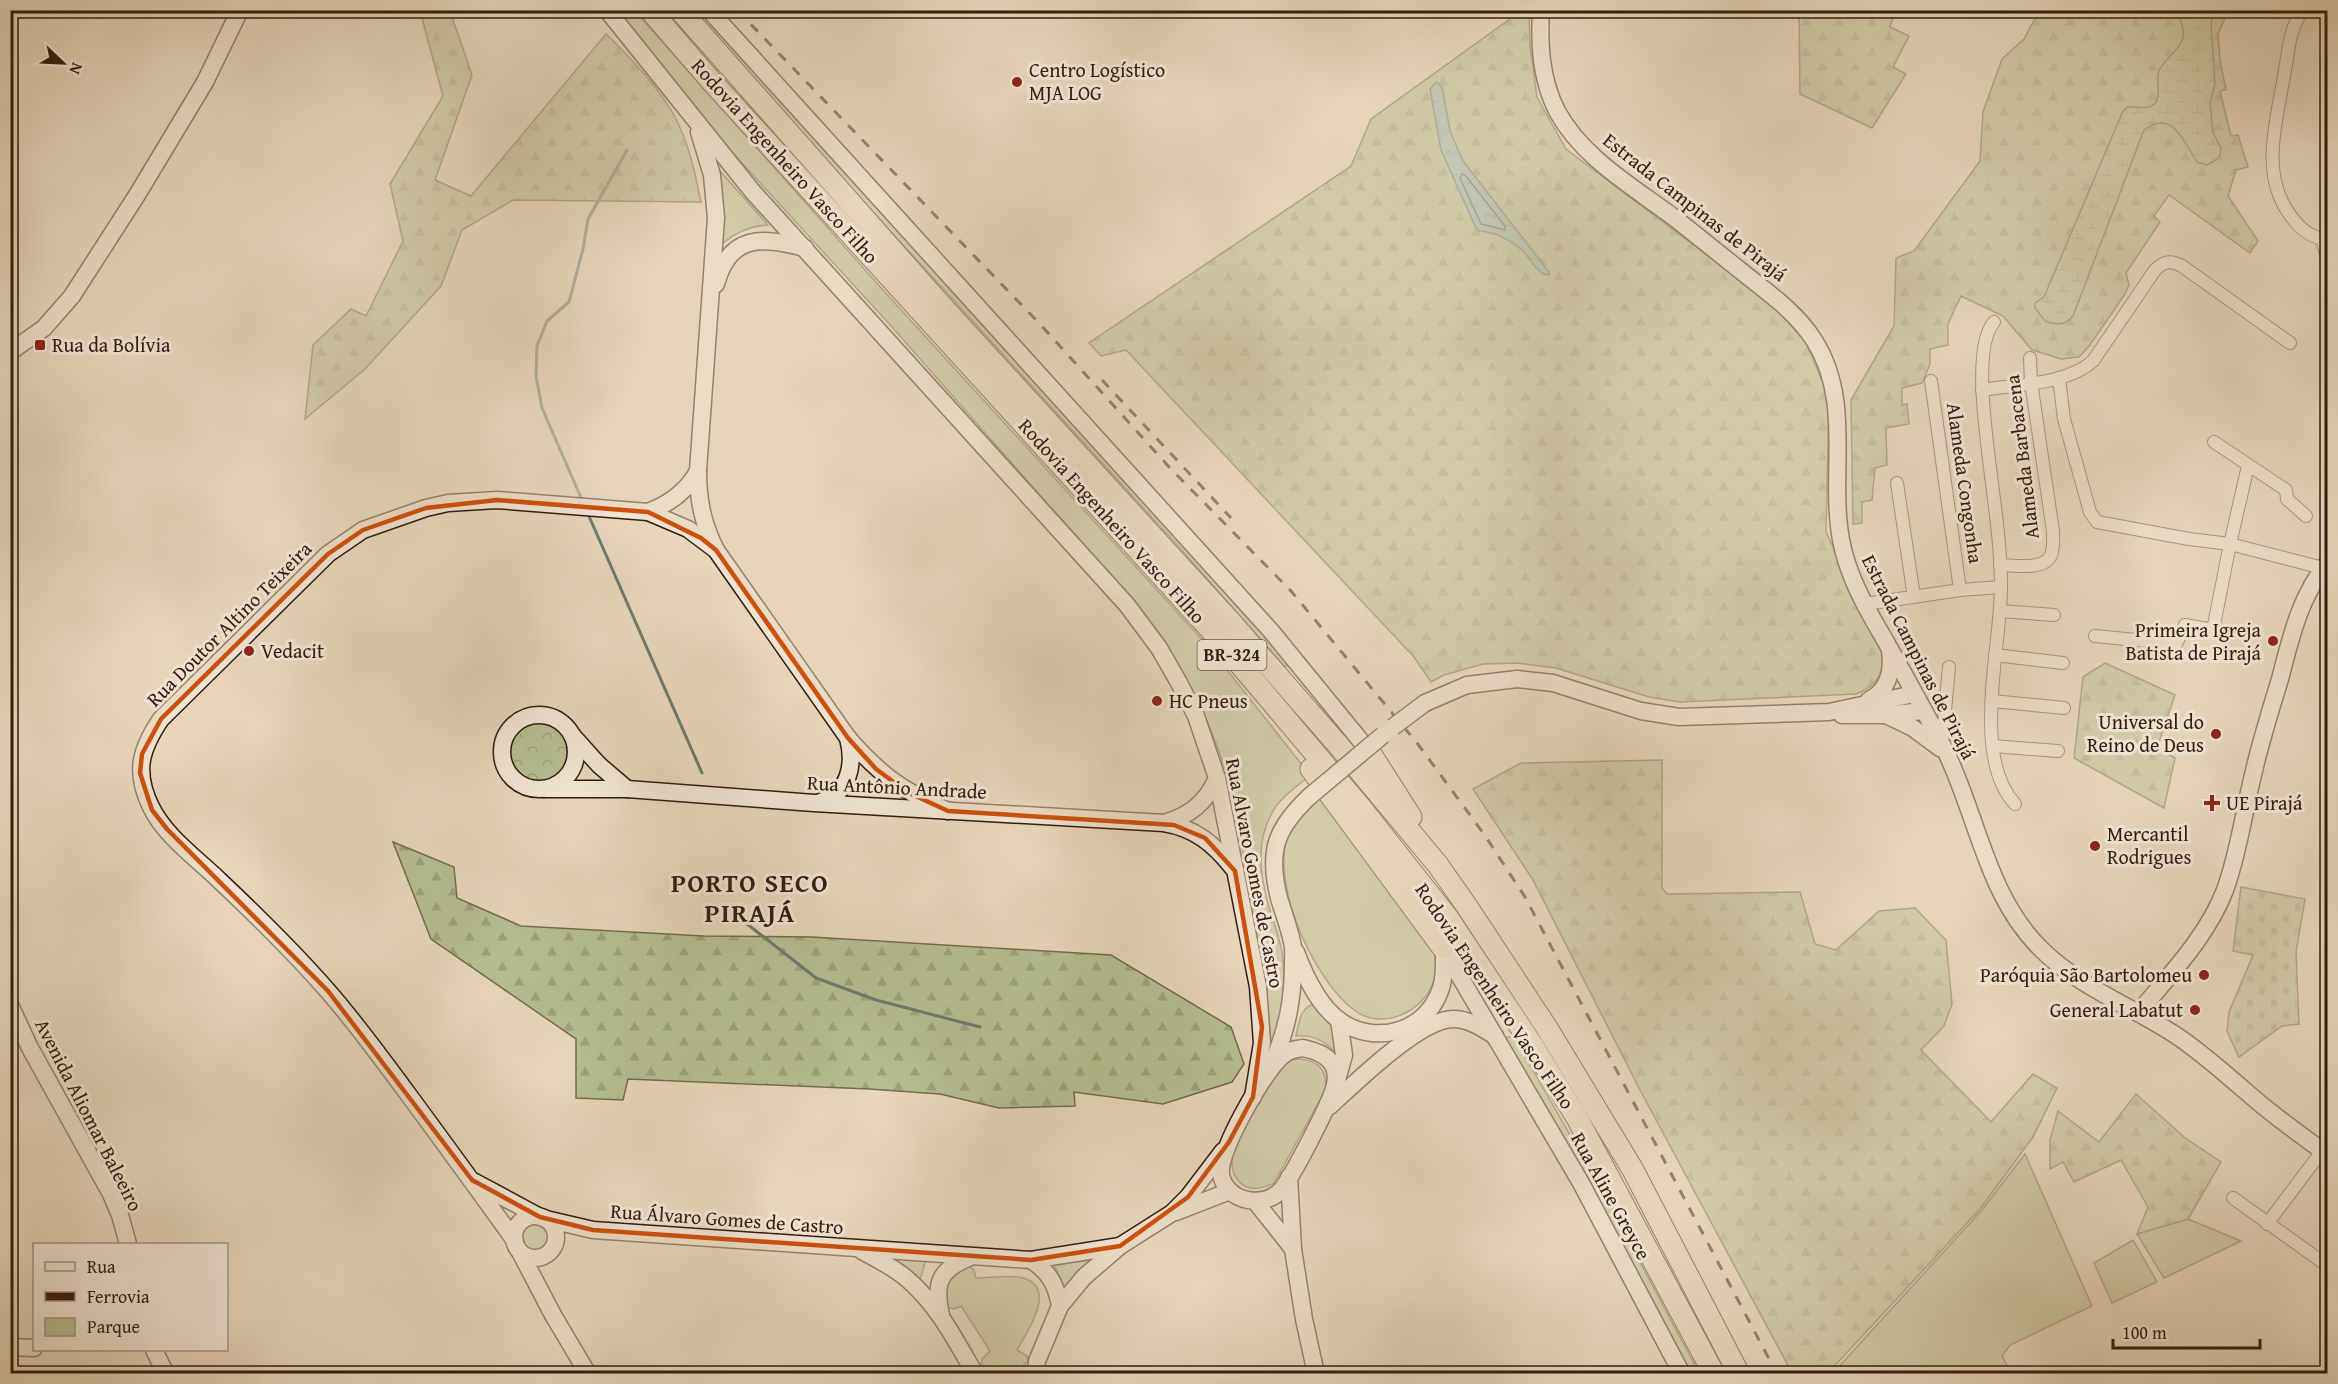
<svg xmlns="http://www.w3.org/2000/svg" width="2338" height="1384" font-family="'Gentium Book Plus',serif">
	<style>
		.green { fill: #b5be91; stroke: #746c50; stroke-width: 1.5 }
		.forest { fill: url(#forest-firs); stroke: #746c50; stroke-width: 1.5 }
		.wetland { fill: url(#wetland-marsh); stroke: #746c50; stroke-width: 1.5 }
		.cemetery { fill: url(#cemetery-stones); stroke: #746c50; stroke-width: 1.5 }
		.park { fill: url(#park-crowns); stroke: #746c50; stroke-width: 1.5 }
		.water { fill: url(#water-ripples); stroke: #6f7a6f; stroke-width: 1.5 }
		.lines { fill: none; stroke-linecap: round; stroke-linejoin: round }
		.shore { stroke: #656a5f; stroke-width: 1.5 }
		.stream { stroke: #6f7a6f; stroke-width: 3 }
		.street-casing { stroke: #604a39; stroke-width: 14 }
		.secondary-casing { stroke: #331b0e; stroke-width: 19 }
		.highway-casing { stroke: #331b0e; stroke-width: 23 }
		.street { stroke: #efe4d3; stroke-width: 12 }
		.secondary { stroke: #efe4d3; stroke-width: 16 }
		.highway { stroke: #e7d6bb; stroke-width: 21 }
		.rail { stroke: #331b0e; stroke-width: 3; stroke-dasharray: 10 10; stroke-linecap: butt }
		.secondary-bridge-casing { stroke: #331b0e; stroke-width: 19; stroke-linecap: butt }
		.secondary-bridge { stroke: #efe4d3; stroke-width: 16 }
		.marked { fill: none; stroke: #cd500c; stroke-width: 4.5; stroke-linejoin: round }
		.poi-dot { fill: #8f2418; stroke: #efe4d3; stroke-width: 2 }
		.labels { text-anchor: middle; stroke-width: 6; stroke-linejoin: round; paint-order: stroke }
		.shield { fill: #efe4d3; stroke: #6b5749; stroke-width: 1.5 }
		.shield-label { font-size: 18px; font-weight: bold; fill: #331b0e }
		.poi-label { font-size: 20px; fill: #331b0e; stroke: #efe4d3; text-anchor: start }
		.street-label { font-size: 20px; fill: #331b0e; stroke: #efe4d3 }
		.district-label { font-size: 26px; font-weight: bold; letter-spacing: 1.5px; fill: #331b0e; stroke: #efe4d3 }
	</style>
	<defs>
		<pattern id="forest-firs" width="22" height="20" patternUnits="userSpaceOnUse" patternTransform="scale(1.5)"><rect width="22" height="20" fill="#b5be91"/><path d="M5 1l3.5 6h-7zM16 11l3.5 6h-7z" fill="#9ca37c"/></pattern>
		<pattern id="wetland-marsh" width="20" height="14" patternUnits="userSpaceOnUse" patternTransform="scale(1.5)"><rect width="20" height="14" fill="#b5be91"/><path d="M1 5h8M5 5V1M11 12h8M15 12V8" fill="none" stroke="#9ca37c"/></pattern>
		<pattern id="cemetery-stones" width="16" height="16" patternUnits="userSpaceOnUse" patternTransform="scale(1.5)"><rect width="16" height="16" fill="#b5be91"/><path d="M2 7V4a2 2 0 0 1 4 0v3zM10 15v-3a2 2 0 0 1 4 0v3z" fill="#9ca37c"/></pattern>
		<pattern id="park-crowns" width="20" height="18" patternUnits="userSpaceOnUse" patternTransform="scale(1.5)"><rect width="20" height="18" fill="#b5be91"/><path d="M2 6a3 3 0 1 1 6 0M12 15a3 3 0 1 1 6 0" fill="none" stroke="#9ca37c"/></pattern>
		<pattern id="water-ripples" width="26" height="14" patternUnits="userSpaceOnUse" patternTransform="scale(1.5)"><rect width="26" height="14" fill="#97b9b0"/><path d="M2 4q2-2 4 0t4 0M15 11q2-2 4 0t4 0" fill="none" stroke="#839e96"/></pattern>
	</defs>
	<rect width="100%" height="100%" fill="#e7d6bb"/>
	<filter id="stains"><feTurbulence type="fractalNoise" baseFrequency=".00333" numOctaves="4"/><feColorMatrix values="0 0 0 0 .2 0 0 0 0 .09 0 0 0 0 .02 0 0 0 .5 -.17"/></filter>
	<radialGradient id="worn" r=".72"><stop offset=".6" stop-color="#630" stop-opacity="0"/><stop offset="1" stop-color="#630" stop-opacity=".3"/></radialGradient>
	<!-- green -->
	<g class="green">
		<path d="M616,11h19l247,278 327,358 101,128c-11,10 -25,19 -34,31 -21,32 -17,66 -7,101 5,18 13,35 14,53 3,31 -2,57 -12,86 -2,-46 -11,-90 -19,-136 -6,-35 -10,-72 -18,-107 -17,-75 -51,-138 -98,-199l-244,-277 -173,-189z"/>
		<polygon points="692,11 702,11 1258,625 1366,760 1290,666 1284,666 1181,549 743,70"/>
		<path d="M720,171l48,54c-18,1 -32,7 -46,19l1,-39z"/>
		<path d="M1325,795l109,153c1,10 4,21 0,32 -9,31 -52,52 -80,30 -42,-31 -92,-141 -60,-189 6,-10 22,-18 31,-26z"/>
		<path d="M1313,1004l20,19 6,35c-11,-16 -24,-24 -43,-22 3,-13 4,-27 17,-32z"/>
		<polygon points="1507,1037 1514,1037 1601,1189 1699,1373 1688,1373 1506,1039"/>
		<path d="M1298,1059c20,1 29,10 28,30l-52,94c-29,15 -47,-4 -41,-34l43,-78 12,-10z"/>
		<polygon points="2025,1154 2092,1306 2010,1345 2002,1356 2011,1373 1833,1373 1982,1210"/>
		<polygon points="2188,1219 2241,1241 2164,1278 2137,1234"/>
		<circle cx="535" cy="1238" r="14"/>
		<polygon points="2133,1240 2157,1282 2112,1303 2094,1263"/>
		<polygon points="886,1257 926,1260 920,1279"/>
		<polygon points="1098,1259 1065,1289 1054,1265"/>
		<path d="M969,1266l5,4 2,8c14,0 33,-4 47,0 35,10 4,54 -6,72l10,6 1,5c-14,15 -32,17 -47,3l1,-5 8,-8 -29,-45 -7,3 -7,-2 -3,-10 6,-20z"/>
	</g>
	<!-- forest -->
	<g class="forest">
		<path d="M420,11h30l22,64 -37,105 36,16 135,-162c26,25 62,62 75,96 10,23 15,48 20,72l-188,-2 -51,30 -21,56 -76,83 -60,50 8,-74 38,-36 15,7 37,-75 -13,-57 53,-88z"/>
		<path d="M1521,11h8l1,35 7,51 29,52 206,155 34,39 23,54 -3,135 57,120c2,21 -8,35 -27,42l-176,8 -31,-5 -93,-29 -39,-5 -34,1 -39,11 -13,7 -17,-25 -288,-307 -25,6 -12,-13 262,-177 20,-47z"/>
		<polygon points="1799,11 1895,11 1890,27 1909,36 1893,67 1906,74 1872,128 1800,94"/>
		<polygon points="2039,11 2228,11 2218,34 2220,60 2226,90 2220,91 2231,136 2238,135 2248,167 2236,170 2228,196 2258,241 2250,253 2169,195 2154,216 2160,222 2126,273 2129,285 2125,294 2090,345 2079,357 2061,359 2032,350 2003,316 1961,296 1948,324 1948,345 1930,349 1930,364 1922,383 1902,388 1902,405 1907,404 1909,424 1886,428 1887,465 1875,468 1872,500 1862,502 1862,523 1853,524 1851,400 1894,326 1896,258 1914,251 1980,161 1983,112 2002,59 2024,39"/>
		<polygon points="2105,663 2175,695 2157,748 2175,758 2164,808 2074,758 2083,677"/>
		<polygon points="1662,760 1662,888 1667,894 1800,892 1815,944 1836,950 1879,911 1915,908 1946,940 1952,1004 1944,1026 1921,1050 1991,1122 2033,1074 2057,1088 2033,1137 1980,1209 1828,1373 1792,1373 1640,1090 1533,880 1473,789 1521,763"/>
		<polygon points="393,842 454,867 457,898 521,926 704,936 812,937 1111,955 1231,1027 1244,1064 1232,1082 1163,1104 1074,1092 1075,1106 999,1108 940,1094 869,1089 628,1079 623,1100 576,1098 576,1039 431,939"/>
		<polygon points="2136,1094 2184,1137 2221,1162 2188,1219 2137,1234 2148,1207 2121,1160 2074,1182 2063,1162 2050,1169 2050,1140 2058,1111 2099,1142"/>
	</g>
	<!-- wetland -->
	<path class="wetland" d="M2177,11h38l-4,12 4,61 -5,19 3,30 8,15 -1,8 -7,6 -7,3 -9,-3c-13,-20 -25,-54 -53,-32l-71,186c-8,10 -16,9 -28,5l-10,-13v-5l9,-6 79,-186 5,-4c8,-1 20,4 27,-4 7,-8 0,-22 4,-32 1,-4 5,-8 8,-11 19,-21 20,-23 10,-49z"/>
	<!-- cemetery -->
	<polygon class="cemetery" points="2241,887 2305,899 2296,952 2299,1024 2282,1026 2239,1057 2227,1031 2229,1012 2253,955 2233,951"/>
	<!-- park -->
	<circle class="park" cx="539" cy="752" r="31"/>
	<!-- water -->
	<path class="water" d="M1436,82l6,5 8,44 13,30 86,111v3c-13,-1 -18,-17 -27,-25 -12,-10 -27,-18 -43,-19l-3,-3 -35,-78 -11,-61z"/>
	<g class="lines">
		<!-- shore -->
		<polygon class="shore" points="1462,174 1465,175 1505,226 1505,230 1481,224 1460,178"/>
		<!-- stream -->
		<g class="stream">
			<polyline points="582,500 542,408 536,376 537,346 547,321 569,302 583,249 588,219 627,150"/>
			<polyline points="588,514 702,773"/>
			<polyline points="742,920 816,978 876,1000 980,1027"/>
		</g>
		<defs>
			<g id="street">
				<path d="M2304,10c-15,15 -16,46 -20,66 -8,47 -24,98 6,139 10,14 21,23 38,25"/>
				<polyline points="2322,239 2328,262"/>
				<path d="M1994,322c-18,21 -11,85 -8,111 5,51 15,103 15,154 0,59 -30,170 14,217"/>
				<polyline points="2059,378 2064,419 2090,512 2097,522 2189,539 2230,544 2323,568"/>
				<polyline points="1931,381 1960,590"/>
				<path d="M1982,390c35,-6 84,-5 111,-29l62,-91c9,-9 16,-10 27,-4l108,77"/>
				<polyline points="2214,442 2286,490 2287,499 2306,516"/>
				<polyline points="1897,483 1914,597"/>
				<path d="M2000,565c14,0 44,6 51,-10 3,-7 2,-16 2,-24l-22,-149 -1,-24"/>
				<polyline points="1865,604 1960,590 2001,587"/>
				<polyline points="2000,611 2054,615"/>
				<polyline points="2095,636 2176,644 2185,625 2213,630 2230,544 2248,466"/>
				<polyline points="1995,655 2063,663"/>
				<polyline points="1992,701 2064,708"/>
				<polyline points="1942,743 1949,667"/>
				<polyline points="1993,746 2058,751"/>
				<polyline points="2233,1198 2328,1266"/>
				<polyline points="2267,1224 2322,1151"/>
			</g>
			<g id="secondary">
				<polyline points="607,10 753,192 1127,605 1159,648 1178,681 1196,716 1217,778 1258,987 1262,1043 1253,1097"/>
				<polyline points="709,10 1271,631 1369,751"/>
				<path d="M1541,10c-2,35 0,70 16,101 25,47 78,77 119,108 25,20 50,40 75,60 23,18 47,36 63,61 44,69 8,150 33,223 9,28 24,53 39,79 20,36 41,73 60,110 32,66 41,144 95,197 38,38 92,58 136,87 31,21 57,46 86,70 21,17 43,33 65,49"/>
				<path d="M699,132l13,43 4,43 -18,253c0,30 5,53 18,79l132,188c32,37 55,53 100,73"/>
				<path d="M716,284c14,-51 47,-47 89,-36"/>
				<polyline points="10,352 44,328 72,296 137,195 205,82 240,10"/>
				<path d="M648,512c21,-8 39,-21 50,-41"/>
				<path d="M1869,700c19,-9 24,-29 21,-49"/>
				<polyline points="1425,703 1467,685 1517,679 1553,683 1641,711 1679,717 1829,712 1914,694"/>
				<circle cx="539" cy="752" r="37"/>
				<polyline points="1842,715 1884,715 1923,711"/>
				<polyline points="1888,716 1913,728 1940,748"/>
				<polyline points="572,735 599,765 627,789"/>
				<path d="M546,789h81l187,14 350,20c31,5 50,21 69,45"/>
				<path d="M820,802c29,-8 35,-37 28,-64"/>
				<path d="M1164,823c25,-7 42,-20 53,-45"/>
				<polyline points="1443,948 1581,1183 1682,1374"/>
				<path d="M1296,952c9,24 22,53 44,69 36,25 87,11 101,-33 4,-12 3,-24 3,-36"/>
				<polyline points="10,1005 30,1048 111,1194 120,1215 128,1244"/>
				<path d="M2139,1012c31,-38 68,-75 86,-122 14,-38 19,-80 29,-119 7,-31 17,-62 26,-92 11,-42 20,-83 48,-117"/>
				<path d="M1303,1048c13,3 29,8 32,23 1,3 1,10 0,13 -2,15 -44,95 -54,106 -14,16 -44,14 -56,-5 -4,-6 -5,-15 -3,-22 6,-26 43,-95 64,-110 6,-4 11,-4 17,-5z"/>
				<path d="M1273,1062c14,-33 20,-62 20,-98 0,-7 1,-15 -1,-22 -3,-15 -9,-30 -13,-44 -12,-47 -3,-70 31,-102"/>
				<polyline points="1337,1080 1344,1055 1339,1020"/>
				<path d="M1330,1106c24,-22 90,-87 123,-87 16,0 29,9 42,17"/>
				<polyline points="1289,1177 1293,1249 1304,1319 1316,1374"/>
				<polyline points="475,1182 540,1217"/>
				<polyline points="1255,1201 1293,1249"/>
				<polyline points="1176,1212 1230,1191"/>
				<circle cx="535" cy="1237" r="21"/>
				<polyline points="546,1219 593,1230 1031,1260 1120,1246"/>
				<path d="M515,1241c-35,-49 -71,-98 -107,-147 -26,-35 -52,-71 -81,-104 -34,-39 -71,-75 -108,-110 -23,-22 -54,-44 -68,-73 -17,-35 -11,-57 10,-88l167,-165 35,-24 63,-22 22,-5 49,-3 151,12 40,17 28,21"/>
				<path d="M862,1251c15,8 31,16 44,27 31,26 49,61 69,96"/>
				<polyline points="520,1252 553,1315 588,1374"/>
				<path d="M1031,1260c18,12 25,24 29,46"/>
				<path d="M941,1315c-7,-32 -2,-45 29,-58"/>
				<polyline points="10,1347 34,1348"/>
				<polyline points="154,1350 166,1374"/>
				<polyline points="1036,1374 1037,1361 1060,1306 1084,1277 1120,1246 1172,1213 1188,1197 1223,1151"/>
			</g>
			<g id="highway">
				<polyline points="650,10 713,83 1211,630 1362,809 1448,918 1531,1043 1577,1118 1714,1374"/>
				<polyline points="680,10 940,304 1228,619 1339,746 1438,865 1466,905 1547,1028 1633,1170 1739,1374"/>
				<polyline points="1369,751 1411,817"/>
				<polyline points="1311,769 1443,948"/>
			</g>
		</defs>
		<!-- street casing -->
		<use href="#street" class="street-casing"/>
		<!-- secondary casing -->
		<use href="#secondary" class="secondary-casing"/>
		<!-- highway casing -->
		<use href="#highway" class="highway-casing"/>
		<!-- street -->
		<use href="#street" class="street"/>
		<!-- secondary -->
		<use href="#secondary" class="secondary"/>
		<!-- highway -->
		<use href="#highway" class="highway"/>
		<!-- rail -->
		<g class="rail">
			<polyline points="737,10 1039,323 1170,468 1291,591 1417,743 1484,834 1525,897 1777,1374"/>
			<polyline points="1102,380 1231,518"/>
		</g>
		<defs>
			<g id="secondary-bridge">
				<polyline points="1393,727 1425,703"/>
				<polyline points="1310,796 1383,735"/>
			</g>
		</defs>
		<!-- secondary-bridge casing -->
		<use href="#secondary-bridge" class="secondary-bridge-casing"/>
		<!-- secondary-bridge -->
		<use href="#secondary-bridge" class="secondary-bridge"/>
	</g>
	<!-- marked area -->
	<path d="M0 0H2338V1384H0ZM497,500l151,12 53,26 15,12 132,188 28,31 31,23 41,19 226,14 31,13 30,33 27,156 -9,70 -24,45 -41,55 -68,49 -89,14 -438,-30 -53,-13 -68,-37 -144,-189 -161,-162 -15,-19 -12,-37 2,-19 19,-35 167,-165 35,-24 63,-22z" fill="#e7d6bb" fill-opacity=".55" fill-rule="evenodd"/>
	<path class="marked" d="M497,500l151,12 53,26 15,12 132,188 28,31 31,23 41,19 226,14 31,13 30,33 27,156 -9,70 -24,45 -41,55 -68,49 -89,14 -438,-30 -53,-13 -68,-37 -144,-189 -161,-162 -15,-19 -12,-37 2,-19 19,-35 167,-165 35,-24 63,-22z"/>
	<!-- markers -->
	<g class="poi-dot">
		<circle cx="1017" cy="82" r="6"/>
		<rect x="34" y="339" width="12" height="12" rx="3"/>
		<circle cx="2273" cy="641" r="6"/>
		<circle cx="249" cy="651" r="6"/>
		<circle cx="1157" cy="701" r="6"/>
		<circle cx="2216" cy="734" r="6"/>
		<path d="M2209 794h6v6h6v6h-6v6h-6v-6h-6v-6h6z"/>
		<circle cx="2095" cy="846" r="6"/>
		<circle cx="2204" cy="975" r="6"/>
		<circle cx="2195" cy="1010" r="6"/>
	</g>
	<g class="labels">
		<!-- shield labels -->
		<rect class="shield" x="1197.5" y="640" width="69" height="30" rx="4.5"/>
		<g class="shield-label">
			<text x="1232" y="661">BR-324</text>
		</g>
		<!-- poi labels -->
		<g class="poi-label">
			<text x="1029" y="77">Centro Logístico<tspan x="1029" dy="23">MJA LOG</tspan></text>
			<text x="52" y="352">Rua da Bolívia</text>
			<text x="2261" y="637" text-anchor="end">Primeira Igreja<tspan x="2261" dy="23">Batista de Pirajá</tspan></text>
			<text x="261" y="658">Vedacit</text>
			<text x="1169" y="708">HC Pneus</text>
			<text x="2204" y="729" text-anchor="end">Universal do<tspan x="2204" dy="23">Reino de Deus</tspan></text>
			<text x="2226" y="810">UE Pirajá</text>
			<text x="2107" y="841">Mercantil<tspan x="2107" dy="23">Rodrigues</tspan></text>
			<text x="2192" y="982" text-anchor="end">Paróquia São Bartolomeu</text>
			<text x="2183" y="1017" text-anchor="end">General Labatut</text>
		</g>
		<!-- street labels -->
		<g class="street-label">
			<text transform="translate(785 161) rotate(48)" y="7">Rodovia Engenheiro Vasco Filho</text>
			<text transform="translate(1695 207) rotate(38)" y="7">Estrada Campinas de Pirajá</text>
			<text transform="translate(2022 457) rotate(-97)" y="7">Alameda Barbacena</text>
			<text transform="translate(1965 483) rotate(82)" y="7">Alameda Congonha</text>
			<text transform="translate(1112 521) rotate(48)" y="7">Rodovia Engenheiro Vasco Filho</text>
			<text transform="translate(229 624) rotate(-45)" y="7">Rua Doutor Altino Teixeira</text>
			<text transform="translate(1919 657) rotate(63)" y="7">Estrada Campinas de Pirajá</text>
			<text transform="translate(897 787) rotate(3)" y="7">Rua Antônio Andrade</text>
			<text transform="translate(1255 873) rotate(79)" y="7">Rua Alvaro Gomes de Castro</text>
			<text transform="translate(1495 996) rotate(56)" y="7">Rodovia Engenheiro Vasco Filho</text>
			<text transform="translate(89 1115) rotate(63)" y="7">Avenida Aliomar Baleeiro</text>
			<text transform="translate(1611 1196) rotate(61)" y="7">Rua Aline Greyce</text>
			<text transform="translate(727 1219) rotate(4)" y="7">Rua Álvaro Gomes de Castro</text>
		</g>
		<!-- district labels -->
		<g class="district-label">
			<text x="750" y="892">PORTO SECO<tspan x="750" dy="30">PIRAJÁ</tspan></text>
		</g>
	</g>
	<!-- margin -->
	<rect width="2338" height="1384" fill="none" stroke="#e7d6bb" stroke-width="36"/>
	<rect x="12" y="12" width="2314" height="1360" fill="none" stroke="#331b0e" stroke-width="3"/>
	<rect x="18" y="18" width="2302" height="1348" fill="none" stroke="#331b0e" stroke-width="1.5"/>
	<!-- legend -->
	<rect x="33" y="1243" width="195" height="108" fill="#efe4d3" stroke="#a49484" stroke-width="1.5"/>
	<rect x="45" y="1262" width="30" height="9" fill="#efe4d3" stroke="#a49484" stroke-width="1.5"/>
	<text x="87" y="1273" font-size="18" fill="#331b0e">Rua</text>
	<rect x="45" y="1292" width="30" height="9" fill="#331b0e" stroke="#a49484" stroke-width="1.5"/>
	<text x="87" y="1303" font-size="18" fill="#331b0e">Ferrovia</text>
	<rect x="45" y="1318" width="30" height="18" fill="#b5be91" stroke="#a49484" stroke-width="1.5"/>
	<text x="87" y="1333" font-size="18" fill="#331b0e">Parque</text>
	<!-- north arrow -->
	<g transform="translate(63 63) rotate(113)" stroke="#efe4d3" stroke-width="4.5" paint-order="stroke">
	<path d="M0-4.5L10 22L0 15L-10 22Z" fill="#331b0e"/>
	<text y="-9" font-size="16" font-weight="bold" text-anchor="middle" fill="#331b0e">N</text>
	</g>
	<!-- scale -->
	<path d="M2113 1339v9h147v-9" fill="none" stroke="#331b0e" stroke-width="3"/>
	<text x="2122" y="1339" font-size="18" fill="#331b0e" stroke="#efe4d3" stroke-width="4.5" paint-order="stroke">100 m</text>
	<rect width="100%" height="100%" filter="url(#stains)"/>
	<rect width="100%" height="100%" fill="url(#worn)"/>
</svg>
